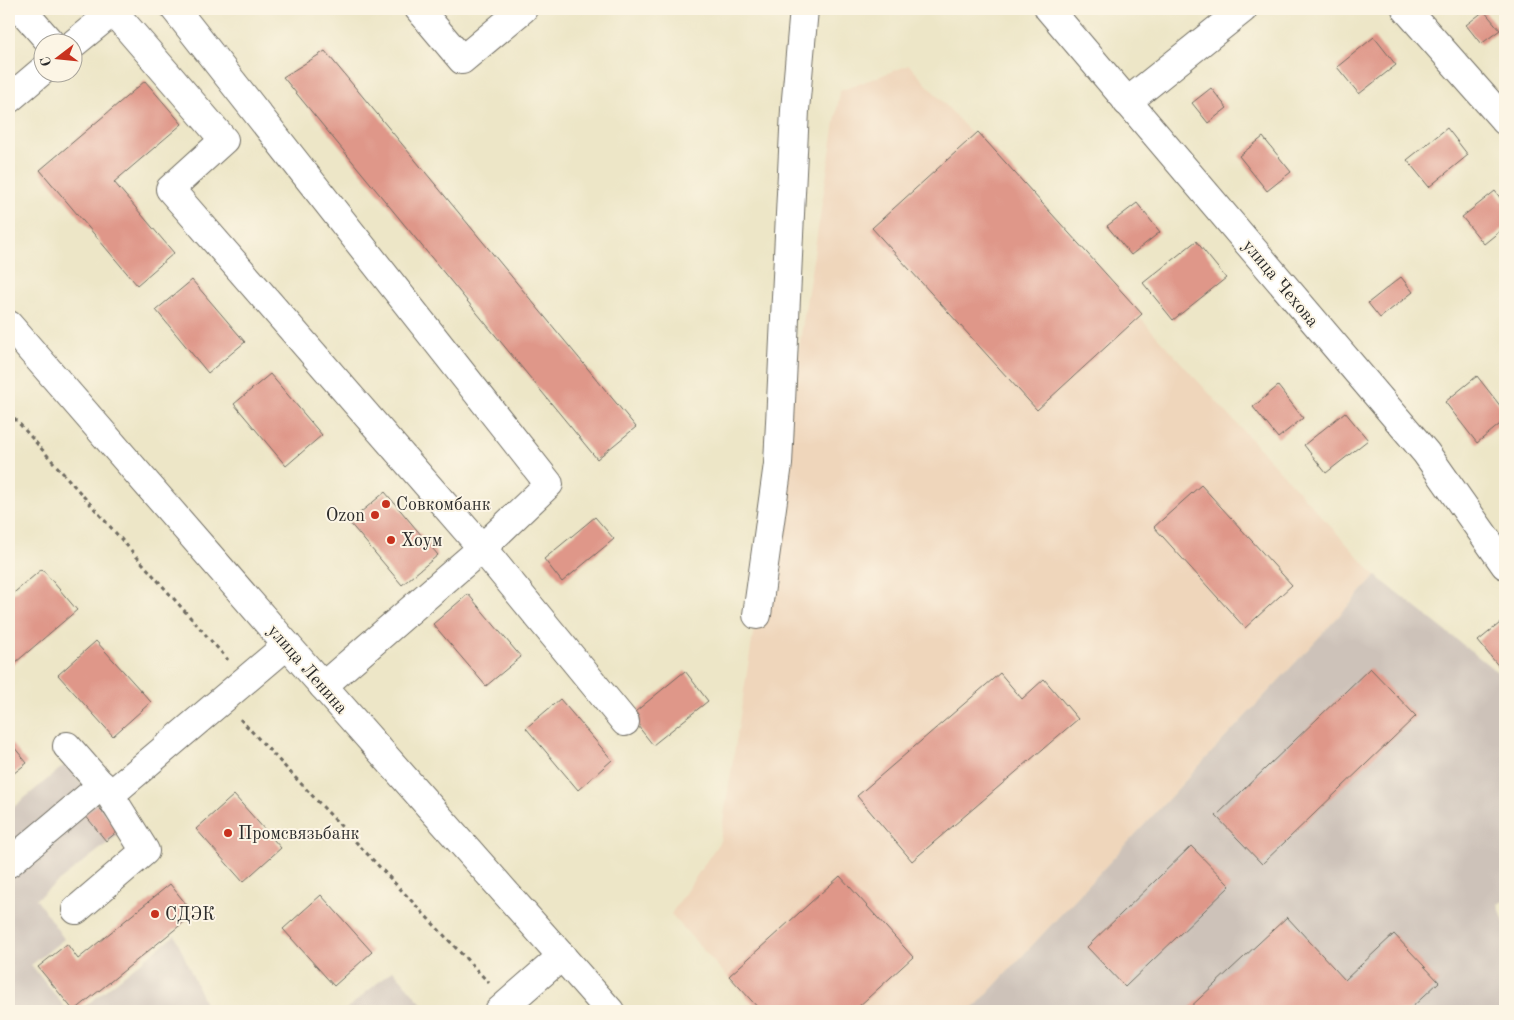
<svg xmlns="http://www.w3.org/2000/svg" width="1514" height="1020" font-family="'Old Standard TT',serif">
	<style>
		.built { fill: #efd6bb }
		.industrial { fill: #cdc2b9 }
		.building { fill: #df9789 }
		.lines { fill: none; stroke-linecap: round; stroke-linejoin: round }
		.minor-casing { stroke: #6f6c62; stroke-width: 30 }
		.major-casing { stroke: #6f6c62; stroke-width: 30 }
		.path { stroke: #6f6c62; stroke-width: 3; stroke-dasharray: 4 4; stroke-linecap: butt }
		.minor { stroke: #fff; stroke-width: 28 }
		.major { stroke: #fff; stroke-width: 28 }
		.poi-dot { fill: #c8321e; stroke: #fcf5e5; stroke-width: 2 }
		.labels { text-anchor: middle; stroke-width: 4; stroke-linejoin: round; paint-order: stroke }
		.street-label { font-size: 18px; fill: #2b2b2b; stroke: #fcf5e5 }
		.poi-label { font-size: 18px; fill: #2b2b2b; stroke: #fcf5e5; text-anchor: start }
	</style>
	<rect width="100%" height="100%" fill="#fcf5e5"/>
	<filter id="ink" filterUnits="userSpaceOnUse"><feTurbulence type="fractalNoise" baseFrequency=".02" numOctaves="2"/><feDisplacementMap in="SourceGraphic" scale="10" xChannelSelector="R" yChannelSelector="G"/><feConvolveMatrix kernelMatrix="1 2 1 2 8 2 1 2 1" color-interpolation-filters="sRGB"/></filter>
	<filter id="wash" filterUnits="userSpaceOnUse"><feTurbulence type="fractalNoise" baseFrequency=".0096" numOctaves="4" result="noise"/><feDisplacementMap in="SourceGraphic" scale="20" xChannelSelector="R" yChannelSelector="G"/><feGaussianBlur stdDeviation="1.12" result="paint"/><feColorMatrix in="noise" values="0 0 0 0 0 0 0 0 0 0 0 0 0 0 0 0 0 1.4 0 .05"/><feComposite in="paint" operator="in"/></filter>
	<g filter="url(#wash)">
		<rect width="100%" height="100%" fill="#ede6c7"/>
		<!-- built -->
		<polygon class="built" points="909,65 1376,576 971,1011 758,1011 671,914 720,841 840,91"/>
		<!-- industrial -->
		<g class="industrial">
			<polygon points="1376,576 1505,678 1505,900 1498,904 1505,925 1505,1011 971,1011"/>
			<polygon points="66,764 122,832 36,899 64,939 31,965 68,1011 9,1011 9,809 10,810"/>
			<polygon points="175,935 208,1011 79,1011"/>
			<polygon points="393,970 428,1011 344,1011"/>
		</g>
		<g id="blocks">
			<!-- building -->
			<g class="building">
				<polygon points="1484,11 1500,30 1481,44 1466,25"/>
				<polygon points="1374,37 1396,65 1359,94 1337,67"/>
				<polygon points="325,51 636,427 597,459 283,77"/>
				<polygon points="145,81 182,124 114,182 174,253 137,285 40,170"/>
				<polygon points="1211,88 1227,108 1208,123 1192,103"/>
				<polygon points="1447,128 1468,155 1429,187 1407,160"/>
				<polygon points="978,132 1142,314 1037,410 872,228"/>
				<polygon points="1263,137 1291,172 1267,191 1239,156"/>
				<polygon points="1495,191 1505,204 1505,227 1484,244 1462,217"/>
				<polygon points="1137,203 1160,232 1131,255 1107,226"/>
				<polygon points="1196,241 1226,278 1173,320 1143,283"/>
				<polygon points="1401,277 1413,292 1380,318 1368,303"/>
				<polygon points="192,280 245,342 208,373 156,310"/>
				<polygon points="270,374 322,435 286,466 234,404"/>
				<polygon points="1477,376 1505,412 1505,420 1477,443 1445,402"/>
				<polygon points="1278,386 1303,418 1278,438 1253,407"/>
				<polygon points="1345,412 1368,440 1326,473 1304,445"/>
				<polygon points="1201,485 1292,585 1245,628 1154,527"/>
				<polygon points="385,492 438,555 402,585 349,522"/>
				<polygon points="595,517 614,539 562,582 544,559"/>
				<polygon points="42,569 77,610 9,668 9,597"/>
				<polygon points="468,594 521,657 486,686 433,624"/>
				<polygon points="1505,619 1505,674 1478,641"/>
				<polygon points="96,641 151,702 113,736 58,675"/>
				<polygon points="1370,668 1416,716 1262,864 1216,816"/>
				<polygon points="685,671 708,701 653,745 630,716"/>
				<polygon points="1000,673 1022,699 1044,679 1078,719 912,861 857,796"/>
				<polygon points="560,699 612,760 578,790 526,728"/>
				<polygon points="9,741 27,763 9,777"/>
				<polygon points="234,795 281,848 243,882 196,829"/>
				<polygon points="97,805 118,831 106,841 85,815"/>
				<polygon points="1191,846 1230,886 1125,987 1087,947"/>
				<polygon points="840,876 913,957 857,1008 859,1011 761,1011 729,976"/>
				<polygon points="170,884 194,914 74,1011 38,967 67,944 78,959"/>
				<polygon points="321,895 372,952 334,986 283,929"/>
				<polygon points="1287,917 1345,980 1394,934 1439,982 1408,1011 1186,1011"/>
			</g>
		</g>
	</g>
	<g filter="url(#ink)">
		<use href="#blocks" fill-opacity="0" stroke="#6f6c62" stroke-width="1"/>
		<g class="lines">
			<defs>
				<g id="minor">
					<polyline points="21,9 50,42"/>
					<polyline points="175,9 549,484 482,548 323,686"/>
					<polyline points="419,9 462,60 523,9"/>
					<polyline points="1049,9 1426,453 1505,565"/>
					<polyline points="1406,9 1505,121"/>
					<polyline points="113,11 224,140 170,189 482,548 625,722"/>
					<polyline points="72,45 116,9"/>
					<polyline points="9,99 42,71"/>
					<polyline points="1127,102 1243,9"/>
					<polyline points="757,615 778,464 795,110 804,9"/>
					<polyline points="67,746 110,795 145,851 76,910"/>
					<polyline points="110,795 287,645"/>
					<polyline points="9,863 102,785"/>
					<polyline points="499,1011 562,956"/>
				</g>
				<polyline id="major" points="9,325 287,645 610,1011"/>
			</defs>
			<!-- minor casing -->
			<use href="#minor" class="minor-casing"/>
			<!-- major casing -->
			<use href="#major" class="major-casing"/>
			<!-- path -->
			<g class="path">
				<polyline points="9,412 228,660"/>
				<polyline points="240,719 489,983"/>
			</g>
			<!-- minor -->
			<use href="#minor" class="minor"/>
			<!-- major -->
			<use href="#major" class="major"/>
		</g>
	</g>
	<!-- markers -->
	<g class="poi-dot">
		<circle cx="386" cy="504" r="5"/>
		<circle cx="375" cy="515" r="5"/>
		<circle cx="391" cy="540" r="5"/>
		<circle cx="228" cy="833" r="5"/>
		<circle cx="155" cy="914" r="5"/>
	</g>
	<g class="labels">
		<!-- street labels -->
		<g class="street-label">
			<text transform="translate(1281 283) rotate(50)" y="6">улица Чехова</text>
			<text transform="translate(308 669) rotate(49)" y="6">улица Ленина</text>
		</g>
		<!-- poi labels -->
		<g class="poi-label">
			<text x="396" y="510">Совкомбанк</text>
			<text x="365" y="521" text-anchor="end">Ozon</text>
			<text x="401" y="546">Хоум</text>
			<text x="238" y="839">Промсвязьбанк</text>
			<text x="165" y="920">СДЭК</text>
		</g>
	</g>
	<!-- margin -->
	<rect width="1514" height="1020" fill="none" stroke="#fcf5e5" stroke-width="30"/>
	<!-- north arrow -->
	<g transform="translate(58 58) rotate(254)"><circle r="24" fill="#fcf5e5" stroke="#a8a49b"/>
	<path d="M0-4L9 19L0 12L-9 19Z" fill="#c8321e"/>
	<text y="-8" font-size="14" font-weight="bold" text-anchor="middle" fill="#2b2b2b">С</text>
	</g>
</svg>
